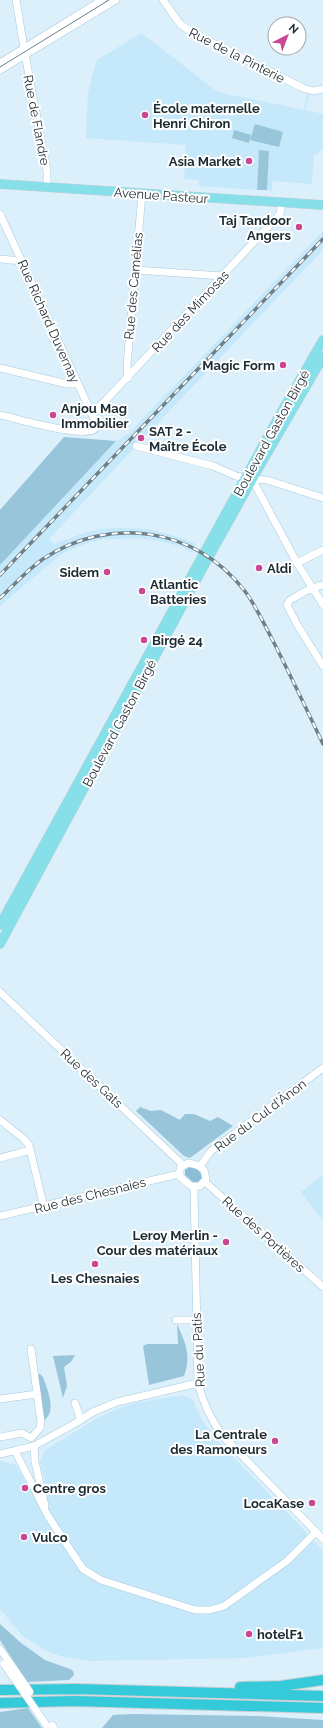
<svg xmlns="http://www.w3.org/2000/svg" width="323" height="1728" font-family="Raleway,sans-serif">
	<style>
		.built { fill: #c5e8fa }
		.green { fill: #99c5da }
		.forest { fill: #8cbdd6 }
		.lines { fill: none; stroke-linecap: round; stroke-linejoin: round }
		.minor-casing { stroke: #a7cadc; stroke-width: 8 }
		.major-casing { stroke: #cdd0d2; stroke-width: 10 }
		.highway-casing { stroke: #cdd0d2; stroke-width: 12 }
		.minor { stroke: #fff; stroke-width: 7 }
		.major { stroke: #86dfe9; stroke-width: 9 }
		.highway { stroke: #35cada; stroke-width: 10 }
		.tram { stroke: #6f8089; stroke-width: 1 }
		.rail-casing { stroke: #6f8089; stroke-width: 3.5 }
		.rail { stroke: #fff; stroke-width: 2; stroke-dasharray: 6; stroke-linecap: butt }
		.minor-bridge-casing { stroke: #a7cadc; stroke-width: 8; stroke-linecap: butt }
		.minor-bridge { stroke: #fff; stroke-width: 7 }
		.poi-dot { fill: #c84893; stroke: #fff; stroke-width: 1.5 }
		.labels { text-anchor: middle; stroke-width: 4; stroke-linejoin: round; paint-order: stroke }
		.street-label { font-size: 13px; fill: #1d2b32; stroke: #fff }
		.poi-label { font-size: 13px; font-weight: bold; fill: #1d2b32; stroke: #fff; text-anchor: start }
	</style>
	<rect width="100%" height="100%" fill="#dbf0fb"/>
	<!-- built -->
	<g class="built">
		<polygon points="141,33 218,92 304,110 307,94 309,95 306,110 323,114 323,148 316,155 314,155 312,184 272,181 272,191 267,190 269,151 259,150 257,190 199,186 199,180 184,179 186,145 86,138 88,93 96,61"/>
		<polygon points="323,231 323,250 136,446 49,539 54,544 84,533 100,529 119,528 148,529 182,538 196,544 192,553 183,547 163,542 138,538 98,540 76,547 59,556 0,606 0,565 116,441 128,434"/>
		<polygon points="323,1175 323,1216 320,1218 301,1192"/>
		<polygon points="183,1395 193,1400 203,1422 221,1444 323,1550 323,1648 245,1658 89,1661 63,1657 44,1650 22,1635 0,1609 0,1461 16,1465 30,1490 45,1482 40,1462 45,1450 99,1417 124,1406 139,1402"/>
	</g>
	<!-- green -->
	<g class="green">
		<polygon points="255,124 283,132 279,147 250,140"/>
		<polygon points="234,130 251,135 249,143 232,138"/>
		<polygon points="259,150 269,151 267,190 257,190"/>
		<polygon points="64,437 116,441 0,565 0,510"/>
		<polygon points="140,1107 151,1111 161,1110 180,1120 185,1114 194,1114 210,1121 218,1117 233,1126 190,1158 184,1156 136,1111"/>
		<path d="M177,1324c8,18 15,32 7,52l-35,9 -6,-39 4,-2h31z"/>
		<polygon points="75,1355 71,1362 64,1367 67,1386 63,1398 53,1356"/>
		<path d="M38,1374h2l3,3c4,12 15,35 0,44l-6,-44z"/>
		<polygon points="0,1624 21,1643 45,1660 70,1669 73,1671 74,1675 69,1680 27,1682 0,1640"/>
		<polygon points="28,1708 42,1728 0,1728 0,1712"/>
		<polygon points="132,1714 257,1716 323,1720 323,1728 102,1728 113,1715"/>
	</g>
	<!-- forest -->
	<path class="forest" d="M190,1167c6,2 11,3 12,11l-4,4h-5l-8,-7v-5z"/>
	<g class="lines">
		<defs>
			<g id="minor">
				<polyline points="16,0 24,48"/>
				<polyline points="163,0 180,24 193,33 303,88 313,91 323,89"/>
				<polyline points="25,54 47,171 47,186"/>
				<polyline points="0,63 102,0"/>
				<polyline points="0,70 116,0"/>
				<path d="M0,214l96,209v5c-9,12 -80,-10 -96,-13"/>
				<polyline points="0,259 22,261"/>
				<polyline points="135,270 223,276"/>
				<polyline points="0,368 67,384 77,384"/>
				<polyline points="128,378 127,365 142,194"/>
				<polyline points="92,415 280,214 282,203"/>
				<polyline points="136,446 213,466 236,476 252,479 267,480 323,498"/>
				<polyline points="252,479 297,563 323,605"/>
				<polyline points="297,563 323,550"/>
				<polyline points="311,588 290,600 287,605 298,626 323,666"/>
				<polyline points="312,590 318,586 323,585"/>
				<polyline points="0,992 183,1165"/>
				<polyline points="0,1120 23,1138 29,1145 44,1207"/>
				<polyline points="0,1158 30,1150"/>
				<polygon points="188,1163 197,1165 204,1170 206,1179 200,1186 191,1186 180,1177 180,1168"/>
				<polyline points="200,1166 211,1151 323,1068"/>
				<polyline points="205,1182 323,1287"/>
				<path d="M194,1187l4,196c5,20 12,35 24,52l101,104"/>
				<polyline points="0,1216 179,1174"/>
				<polyline points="176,1320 196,1320"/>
				<polyline points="0,1399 37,1394"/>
				<polyline points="75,1403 81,1420"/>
				<polyline points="0,1437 22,1433 31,1438 40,1428 41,1422 31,1349"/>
				<polyline points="34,1446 35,1462 45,1506"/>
				<polyline points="15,1451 48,1516 83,1569 101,1580 195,1610 210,1610 224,1606 287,1561 316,1532"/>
				<polyline points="0,1454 34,1446 74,1424 93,1412 117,1402 198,1383"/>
				<polyline points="0,1649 10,1663"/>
				<polyline points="52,1725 54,1728"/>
			</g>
			<g id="major">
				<polyline points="0,184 323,205"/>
				<polyline points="0,925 277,420 323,340"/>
				<polyline points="0,944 206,562 258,469 323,357"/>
			</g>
			<g id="highway">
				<polyline points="240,1687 281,1686 323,1680"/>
				<polyline points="0,1690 77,1689 323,1696"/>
				<polyline points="0,1703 73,1701 323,1708"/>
			</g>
		</defs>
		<!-- minor casing -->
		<use href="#minor" class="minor-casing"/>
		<!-- major casing -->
		<use href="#major" class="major-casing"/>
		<!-- highway casing -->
		<use href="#highway" class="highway-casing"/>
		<!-- minor -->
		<use href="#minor" class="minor"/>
		<!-- major -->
		<use href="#major" class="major"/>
		<!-- highway -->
		<use href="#highway" class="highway"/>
		<!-- tram -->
		<polyline class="tram" points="0,67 109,0"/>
		<defs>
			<g id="rail">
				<polyline points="0,575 323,239"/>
				<path d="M0,598c14,-13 27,-28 43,-39 66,-44 152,-32 201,31 11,14 19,32 27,47 18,35 35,71 52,107"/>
			</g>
		</defs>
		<!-- rail casing -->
		<use href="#rail" class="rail-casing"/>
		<!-- rail -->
		<use href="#rail" class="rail"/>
		<defs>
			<g id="minor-bridge">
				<polyline points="10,1663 30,1692"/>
				<polyline points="4,1664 47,1726"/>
			</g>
		</defs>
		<!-- minor-bridge casing -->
		<use href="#minor-bridge" class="minor-bridge-casing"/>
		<!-- minor-bridge -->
		<use href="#minor-bridge" class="minor-bridge"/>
	</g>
	<!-- markers -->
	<g class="poi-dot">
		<circle cx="145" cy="115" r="4"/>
		<circle cx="249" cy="161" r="4"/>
		<circle cx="299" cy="227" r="4"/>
		<circle cx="283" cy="365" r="4"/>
		<circle cx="53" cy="415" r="4"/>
		<circle cx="141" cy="438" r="4"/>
		<circle cx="259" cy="568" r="4"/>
		<circle cx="107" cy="572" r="4"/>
		<circle cx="142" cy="591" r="4"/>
		<circle cx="144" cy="640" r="4"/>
		<circle cx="226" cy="1242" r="4"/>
		<circle cx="95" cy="1264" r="4"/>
		<circle cx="275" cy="1441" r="4"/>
		<circle cx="25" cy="1488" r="4"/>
		<circle cx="312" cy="1503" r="4"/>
		<circle cx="24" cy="1537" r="4"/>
		<circle cx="249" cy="1634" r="4"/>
	</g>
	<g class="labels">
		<!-- street labels -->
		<g class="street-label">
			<text transform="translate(237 55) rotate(27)" y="5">Rue de la Pinterie</text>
			<text transform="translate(37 120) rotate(79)" y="5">Rue de Flandre</text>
			<text transform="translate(161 195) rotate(4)" y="5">Avenue Pasteur</text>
			<text transform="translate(133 286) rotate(-85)" y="5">Rue des Camélias</text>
			<text transform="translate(190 311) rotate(-47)" y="5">Rue des Mimosas</text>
			<text transform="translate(49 321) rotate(66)" y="5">Rue Richard Duvernay</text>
			<text transform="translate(271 433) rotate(-61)" y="5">Boulevard Gaston Birgé</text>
			<text transform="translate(119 723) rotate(-62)" y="5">Boulevard Gaston Birgé</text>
			<text transform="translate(92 1078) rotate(43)" y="5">Rue des Gats</text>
			<text transform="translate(260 1115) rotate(-37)" y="5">Rue du Cul d'Ânon</text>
			<text transform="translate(90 1195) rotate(-14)" y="5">Rue des Chesnaies</text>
			<text transform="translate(264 1234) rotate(42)" y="5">Rue des Portières</text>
			<text transform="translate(198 1350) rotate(-93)" y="5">Rue du Patis</text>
		</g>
		<!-- poi labels -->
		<g class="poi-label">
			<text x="153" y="113">École maternelle<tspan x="153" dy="15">Henri Chiron</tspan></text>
			<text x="241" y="166" text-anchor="end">Asia Market</text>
			<text x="291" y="225" text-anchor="end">Taj Tandoor<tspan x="291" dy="15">Angers</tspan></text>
			<text x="275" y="370" text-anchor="end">Magic Form</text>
			<text x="61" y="413">Anjou Mag<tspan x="61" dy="15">Immobilier</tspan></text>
			<text x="149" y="436">SAT 2 -<tspan x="149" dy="15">Maître École</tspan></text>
			<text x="267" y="573">Aldi</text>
			<text x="99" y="577" text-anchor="end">Sidem</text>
			<text x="150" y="589">Atlantic<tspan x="150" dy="15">Batteries</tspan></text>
			<text x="152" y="645">Birgé 24</text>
			<text x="218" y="1240" text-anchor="end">Leroy Merlin -<tspan x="218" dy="15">Cour des matériaux</tspan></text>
			<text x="95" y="1283" text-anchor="middle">Les Chesnaies</text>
			<text x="267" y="1439" text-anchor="end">La Centrale<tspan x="267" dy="15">des Ramoneurs</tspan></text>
			<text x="33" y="1493">Centre gros</text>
			<text x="304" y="1508" text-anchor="end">LocaKase</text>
			<text x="32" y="1542">Vulco</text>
			<text x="257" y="1639">hotelF1</text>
		</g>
	</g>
	<!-- north arrow -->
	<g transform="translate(287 36) rotate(42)"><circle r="19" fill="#ffffff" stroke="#a5aaad"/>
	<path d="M0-3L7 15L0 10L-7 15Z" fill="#c84893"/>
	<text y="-6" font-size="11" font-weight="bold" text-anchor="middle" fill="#1d2b32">N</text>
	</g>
</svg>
